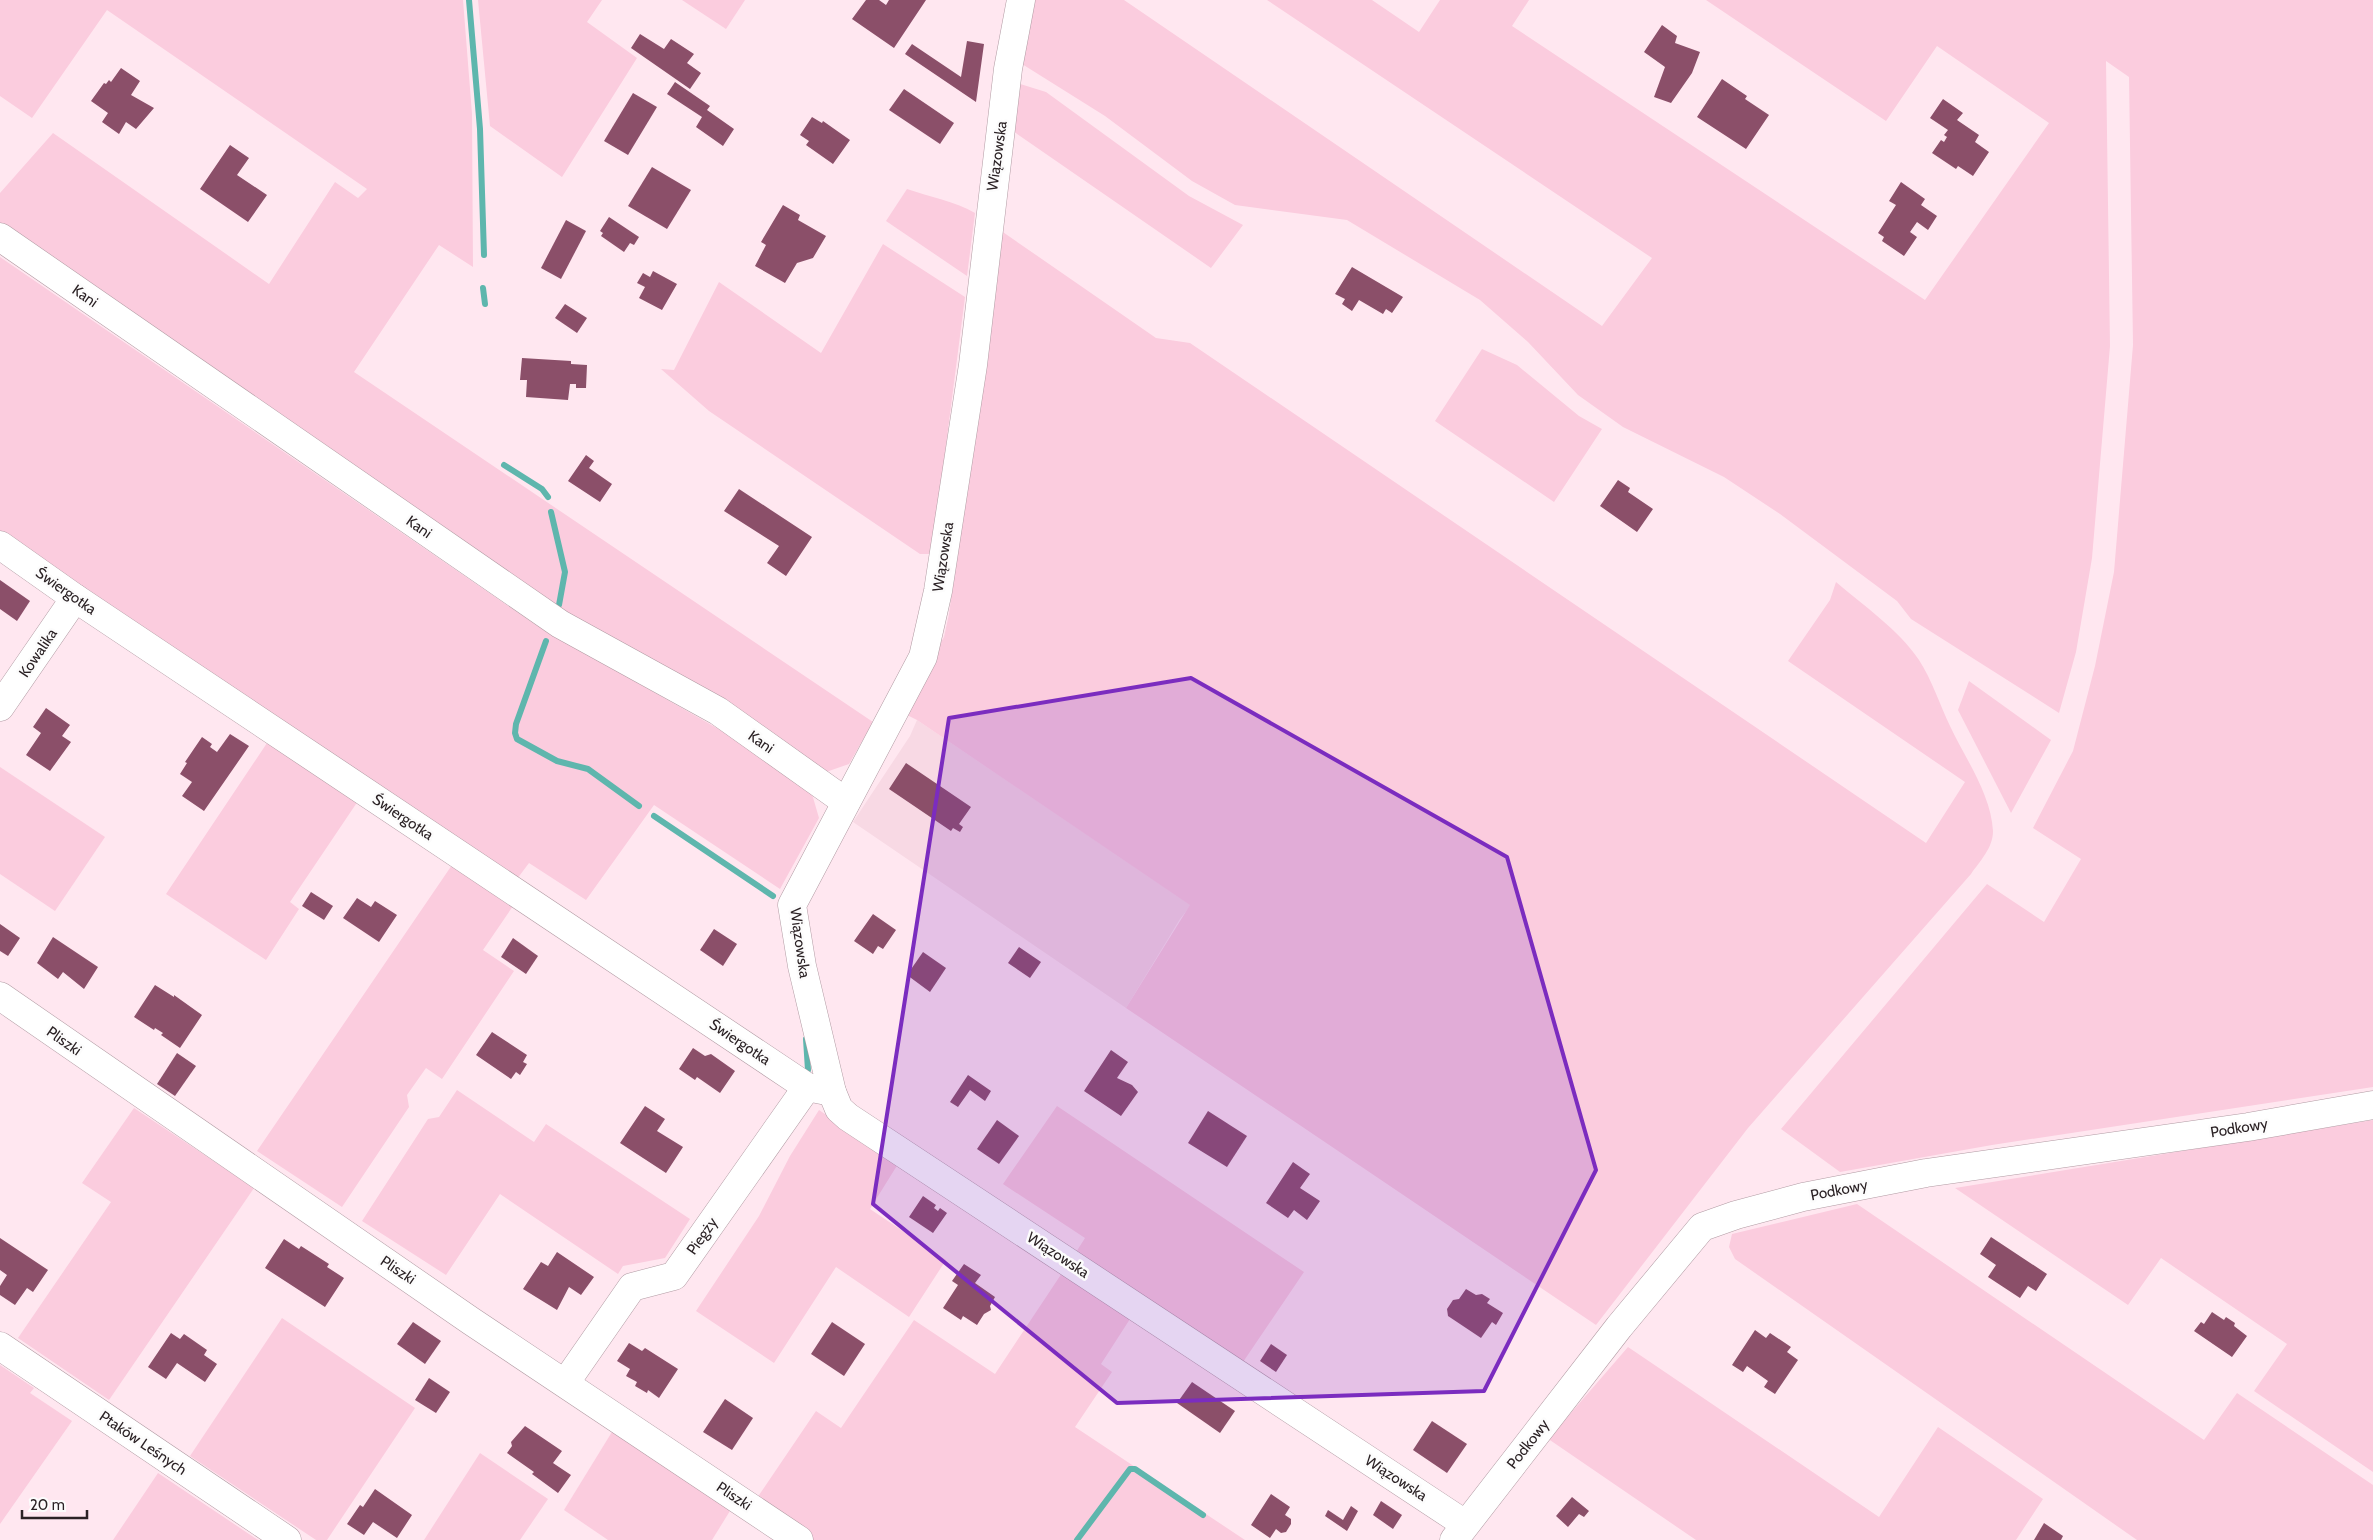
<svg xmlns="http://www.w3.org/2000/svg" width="2373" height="1540" font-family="Cabin,sans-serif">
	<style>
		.built { fill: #f8d9e4 }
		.green { fill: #fbccde }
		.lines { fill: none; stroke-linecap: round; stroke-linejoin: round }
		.stream { stroke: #5eb6ad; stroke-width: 6 }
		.building { fill: #8b4f69 }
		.minor-casing { stroke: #b19ba3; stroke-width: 29 }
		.minor { stroke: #fff; stroke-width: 28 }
		.marked { fill: #7b2cbf; fill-opacity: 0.2; stroke: #7b2cbf; stroke-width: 4; stroke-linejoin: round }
		.labels { text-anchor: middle; stroke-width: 5; stroke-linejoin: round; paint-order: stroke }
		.street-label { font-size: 15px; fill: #2b2225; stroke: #fcfcfc }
	</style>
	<rect width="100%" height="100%" fill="#ffe7f0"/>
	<!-- built -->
	<polygon class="built" points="917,720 1191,905 1180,919 1126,1008 853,822 910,736"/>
	<!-- green -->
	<g class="green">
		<polygon points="0,0 463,0 472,114 473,267 439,245 354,372 873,722 849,764 826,772 570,615 0,225 0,193 53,133 269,284 335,182 358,198 367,189 107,10 32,118 0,96"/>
		<polygon points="478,0 602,0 587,22 637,58 562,177 490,126"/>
		<polygon points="682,0 745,0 726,29"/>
		<polygon points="1032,0 1124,0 1602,326 1652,258 1267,0 1372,0 1419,32 1440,0 1529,0 1512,26 1925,300 2049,123 1937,46 1886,121 1706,0 2373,0 2373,1087 1992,1145 1840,1172 1781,1129 1987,884 2044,922 2081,859 2033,828 2073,751 2095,666 2114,572 2133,345 2129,77 2106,61 2110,346 2092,558 2076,652 2059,713 1911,619 1897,601 1780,514 1724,477 1623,427 1578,395 1528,342 1480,300 1347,220 1235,205 1192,181 1105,116 1022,64"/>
		<polygon points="1017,83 1046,92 1189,196 1243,225 1211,268 1010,129"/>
		<path d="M907,189c23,8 47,12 68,24l-8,63 -81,-55z"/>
		<path d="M997,228l159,110 34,5 736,500 39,-61 -177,-121 42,-61 6,-18c28,24 62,47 83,78 13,20 21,45 31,66 15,32 41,68 43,105 0,17 -13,30 -22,43l-223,254 -152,197 -470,-317 64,-103 -273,-185 -16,-8 43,-75 5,-23 22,-160z"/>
		<polygon points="883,244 965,297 932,554 920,554 709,411 661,369 674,370 719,282 821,353"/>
		<polygon points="0,257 536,625 729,735 812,794 819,818 780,889 654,805 586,900 529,863 514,883 0,534"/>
		<polygon points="1482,349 1517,365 1579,416 1602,429 1554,502 1435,421"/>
		<polygon points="1969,681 2051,740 2011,813 1958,710"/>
		<polygon points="269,740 358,801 290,902 299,909 266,960 166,894"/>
		<polygon points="0,767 105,837 55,911 0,874"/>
		<polygon points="452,865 513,906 483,950 514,971 442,1079 426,1068 407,1095 409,1107 342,1207 257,1151"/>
		<polygon points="457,1090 534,1142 546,1124 690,1219 665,1258 623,1266 618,1274 500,1194 446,1275 362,1221 428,1119 439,1117"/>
		<polygon points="1057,1106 1304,1272 1241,1365 1073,1257 1085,1238 1003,1184"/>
		<polygon points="134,1108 254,1188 109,1400 18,1338 111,1202 82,1183"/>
		<polygon points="819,1110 898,1164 870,1209 946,1260 909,1317 836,1267 774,1363 696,1311 759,1216 790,1156"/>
		<polygon points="2373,1120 2373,1472 2254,1391 2287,1344 2161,1258 2128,1305 1955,1188"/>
		<polygon points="1857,1204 2204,1440 2237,1393 2373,1485 2373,1540 2137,1540 1735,1259 1729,1247 1732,1234"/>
		<polygon points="1062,1273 1130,1319 1101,1364 1112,1372 1075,1427 1245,1540 813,1540 755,1501 816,1411 841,1428 914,1320 995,1374"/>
		<polygon points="282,1318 415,1408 327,1540 316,1540 190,1456"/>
		<polygon points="1628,1347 1879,1517 1938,1427 2043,1499 2016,1540 1696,1540 1544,1436 1564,1421"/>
		<polygon points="0,1365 34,1388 30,1393 72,1421 0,1524"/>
		<polygon points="615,1427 733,1506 712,1540 608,1540 564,1510"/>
		<polygon points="480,1453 548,1499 520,1540 424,1540"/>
		<polygon points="158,1473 258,1540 113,1540"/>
	</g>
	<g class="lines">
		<!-- stream -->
		<g class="stream">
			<polyline points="469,0 480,129 484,255"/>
			<polyline points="483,288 485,304"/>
			<polyline points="504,465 542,489 548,497"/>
			<polyline points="551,512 565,572 559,605"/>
			<polyline points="546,641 516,724 515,733 517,739 557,761 588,769 639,806"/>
			<polyline points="654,816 773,896"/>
			<polyline points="806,1039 808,1070"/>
			<polyline points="1077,1540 1130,1469 1135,1469 1203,1515"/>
		</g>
	</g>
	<!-- building -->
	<g class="building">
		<polygon points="866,0 879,0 886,5 889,0 926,0 894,48 852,19"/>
		<polygon points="1662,25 1677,36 1675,43 1700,52 1692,73 1671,103 1654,97 1665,67 1644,52"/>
		<polygon points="640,34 664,49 671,39 694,54 687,63 701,73 690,89 631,48"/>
		<polygon points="967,41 984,44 976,102 905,54 912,44 961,77"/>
		<polygon points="121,68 140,81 131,95 154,108 136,129 126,122 119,134 102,122 108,113 91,101 104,83 106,84 109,80 111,82"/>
		<polygon points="1722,79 1747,96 1745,99 1769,115 1746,149 1697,117"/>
		<polygon points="675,82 710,106 707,110 734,129 723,146 696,127 702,117 667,94"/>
		<polygon points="904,89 954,123 940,144 889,110"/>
		<polygon points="633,93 657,107 628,155 604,141"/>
		<polygon points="1943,99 1963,113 1957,120 1979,135 1975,142 1989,152 1973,176 1958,166 1956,169 1932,153 1941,140 1944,142 1947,137 1944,135 1948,130 1930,118"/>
		<polygon points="812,117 822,123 823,121 850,140 833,164 806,145 809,141 800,135"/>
		<polygon points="230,145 249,158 237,175 267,195 248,222 200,189"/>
		<polygon points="652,167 691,190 667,229 628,206"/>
		<polygon points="1901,182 1925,199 1921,205 1937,216 1928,230 1917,222 1910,232 1917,237 1904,256 1882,241 1884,237 1878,233 1896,205 1889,201"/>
		<polygon points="783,205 800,215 798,220 826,236 813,258 797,263 785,283 755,266 766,245 761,242"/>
		<polygon points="609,217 639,237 634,245 630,243 624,252 601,236 603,233 600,231"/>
		<polygon points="566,220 586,231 561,279 541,268"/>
		<polygon points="1352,267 1403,297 1392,313 1386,309 1383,314 1359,300 1352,311 1342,304 1345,299 1335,294"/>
		<polygon points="653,271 677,284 662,310 639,298 645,287 637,283 643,273 650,277"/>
		<polygon points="565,304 587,318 577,333 555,318"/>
		<polygon points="522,358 571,361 571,364 587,365 586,388 576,388 576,384 570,384 568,400 526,397 527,380 520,380"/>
		<polygon points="586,455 594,461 589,468 612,484 600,502 568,481"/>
		<polygon points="1618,480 1630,488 1628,492 1653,509 1637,532 1600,506"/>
		<polygon points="739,489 812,537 786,576 767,563 779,546 724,511"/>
		<polygon points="0,580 30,601 17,621 0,609"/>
		<polygon points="46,708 70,725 62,736 71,742 50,771 26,755 41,733 33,727"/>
		<polygon points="230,734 249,746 204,811 182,796 192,782 180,774 187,763 185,762 202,737 212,744 210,747 217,752"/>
		<polygon points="906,763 971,807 959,824 963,827 960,832 953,828 951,831 889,789"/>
		<polygon points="311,892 333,906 324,920 302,906"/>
		<polygon points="357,898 371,907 375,901 397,915 379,942 343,918"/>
		<polygon points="873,914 896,930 883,949 878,946 873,954 854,941"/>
		<polygon points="0,924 20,938 8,956 0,951"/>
		<polygon points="714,929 737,944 723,966 700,950"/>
		<polygon points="53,937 98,967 84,989 63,972 58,979 37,963"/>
		<polygon points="513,938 538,956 526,974 501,957"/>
		<polygon points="1019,947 1041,962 1030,978 1008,963"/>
		<polygon points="923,952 946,968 930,992 907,975"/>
		<polygon points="155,985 174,997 174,995 202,1015 180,1048 161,1035 163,1033 155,1028 154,1030 134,1017"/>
		<polygon points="492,1032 527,1055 523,1062 527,1064 520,1075 516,1072 511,1079 476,1055"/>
		<polygon points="693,1048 705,1056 711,1054 735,1071 720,1093 697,1077 695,1080 679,1069"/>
		<polygon points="1111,1050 1128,1062 1117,1078 1132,1085 1138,1092 1121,1116 1084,1091"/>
		<polygon points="177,1053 196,1066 175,1096 157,1084"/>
		<polygon points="968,1075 991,1091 985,1101 970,1090 958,1107 950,1102"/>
		<polygon points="645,1106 665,1119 657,1131 683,1147 666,1173 620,1143"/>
		<polygon points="1208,1111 1247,1136 1227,1167 1188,1143"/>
		<polygon points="997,1120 1019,1136 999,1164 977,1149"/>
		<polygon points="1293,1162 1310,1174 1300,1188 1320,1201 1307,1220 1294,1210 1288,1218 1266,1203"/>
		<polygon points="923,1196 936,1205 934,1208 938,1211 940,1208 947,1213 933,1233 909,1217"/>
		<polygon points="1991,1237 2047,1274 2036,1291 2028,1286 2020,1298 1988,1277 1996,1265 1980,1254"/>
		<polygon points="0,1238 48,1270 33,1292 27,1288 15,1305 0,1295 0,1286 7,1275 0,1270"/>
		<polygon points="284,1239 299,1249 301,1246 329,1264 327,1267 344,1278 325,1307 265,1268"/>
		<polygon points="557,1252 594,1277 581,1295 569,1287 557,1310 523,1289 541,1262 548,1266"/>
		<polygon points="964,1264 981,1275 975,1283 995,1297 990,1306 991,1310 984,1314 977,1325 963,1316 961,1320 943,1308 958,1285 952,1281"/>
		<polygon points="1466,1289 1476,1295 1482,1294 1490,1299 1487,1303 1503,1313 1496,1325 1492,1322 1481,1338 1448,1316 1447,1309 1453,1300 1459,1299"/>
		<polygon points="2212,1312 2224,1320 2226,1317 2235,1323 2234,1326 2247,1336 2232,1357 2194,1331 2201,1322 2204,1324"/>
		<polygon points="413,1322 441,1341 425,1364 397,1344"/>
		<polygon points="832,1322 865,1344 844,1376 811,1354"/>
		<polygon points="1755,1330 1766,1338 1770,1333 1791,1347 1787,1352 1798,1360 1775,1394 1764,1387 1768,1381 1747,1366 1743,1372 1732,1365"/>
		<polygon points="171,1333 180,1339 184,1334 207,1350 204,1355 217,1364 205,1382 177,1363 166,1379 148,1367"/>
		<polygon points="629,1343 642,1351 645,1348 678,1369 659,1398 648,1390 647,1393 635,1386 637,1382 626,1376 630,1369 617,1361"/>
		<polygon points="1271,1344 1287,1355 1276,1372 1260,1361"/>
		<polygon points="429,1378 450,1392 436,1413 415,1400"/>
		<polygon points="1192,1382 1235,1411 1220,1433 1177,1403"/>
		<polygon points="725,1399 753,1418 732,1450 703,1432"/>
		<polygon points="1432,1421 1467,1444 1447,1473 1413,1450"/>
		<polygon points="525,1426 562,1451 553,1463 571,1475 558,1493 532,1474 534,1472 507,1453 512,1446 511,1442"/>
		<polygon points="375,1489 412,1515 397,1538 373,1522 364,1535 347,1524 360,1505 363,1507"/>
		<polygon points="1271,1494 1290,1507 1285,1515 1291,1519 1291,1524 1286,1532 1281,1533 1276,1529 1270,1538 1251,1525"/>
		<polygon points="1572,1497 1589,1511 1584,1517 1579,1514 1568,1527 1556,1516"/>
		<polygon points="1381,1501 1402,1515 1393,1529 1373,1515"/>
		<polygon points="1351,1506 1358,1511 1347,1531 1325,1516 1328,1510 1343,1520"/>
		<polygon points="2044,1523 2063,1536 2061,1540 2034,1540"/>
	</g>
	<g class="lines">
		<defs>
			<g id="minor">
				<polyline points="1021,0 1008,69 973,365 938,591 923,657 792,905 802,966 832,1092 839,1109 848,1117 1465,1524"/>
				<polyline points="0,237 560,624 718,711 846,802"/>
				<polyline points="0,545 75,598 807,1087 832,1092"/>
				<polyline points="0,707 75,598"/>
				<polyline points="0,996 471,1321 799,1540"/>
				<polyline points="0,1346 287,1540"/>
				<polyline points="566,1382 632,1287 674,1276 807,1087"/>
				<polyline points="1454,1540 1619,1327 1702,1227 1736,1215 1803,1197 1926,1173 2248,1127 2373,1105"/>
			</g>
		</defs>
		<!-- minor casing -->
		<use href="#minor" class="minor-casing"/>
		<!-- minor -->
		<use href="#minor" class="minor"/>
	</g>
	<!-- marked area -->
	<path class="marked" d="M1191,678l316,179 89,313 -112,221 -367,12 -244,-199 76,-486z"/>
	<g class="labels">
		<!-- street labels -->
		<g class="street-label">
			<text transform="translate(997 156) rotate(-82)" y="5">Wiązowska</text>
			<text transform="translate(85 296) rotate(35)" y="5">Kani</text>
			<text transform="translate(419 527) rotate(35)" y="5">Kani</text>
			<text transform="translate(943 557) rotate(-81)" y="5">Wiązowska</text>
			<text transform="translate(66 591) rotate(35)" y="5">Świergotka</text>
			<text transform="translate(38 653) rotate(-56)" y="5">Kowalika</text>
			<text transform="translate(761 742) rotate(35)" y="5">Kani</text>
			<text transform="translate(403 817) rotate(34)" y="5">Świergotka</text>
			<text transform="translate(800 943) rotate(82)" y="5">Wiązowska</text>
			<text transform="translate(64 1041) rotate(35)" y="5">Pliszki</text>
			<text transform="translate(740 1042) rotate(34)" y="5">Świergotka</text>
			<text transform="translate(2239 1128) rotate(-9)" y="5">Podkowy</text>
			<text transform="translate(1839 1190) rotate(-11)" y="5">Podkowy</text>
			<text transform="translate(702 1236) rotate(-55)" y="5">Piegży</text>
			<text transform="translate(1058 1255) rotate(33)" y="5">Wiązowska</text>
			<text transform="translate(398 1270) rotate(34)" y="5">Pliszki</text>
			<text transform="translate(143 1443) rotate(34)" y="5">Ptaków Leśnych</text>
			<text transform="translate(1528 1444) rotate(-52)" y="5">Podkowy</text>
			<text transform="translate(1396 1478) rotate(33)" y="5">Wiązowska</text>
			<text transform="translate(734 1496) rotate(34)" y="5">Pliszki</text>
		</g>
	</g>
	<!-- scale -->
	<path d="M22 1510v8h65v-8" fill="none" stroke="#2b2225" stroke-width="2.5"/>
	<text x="30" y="1510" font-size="15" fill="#2b2225" stroke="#fcfcfc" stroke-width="4" paint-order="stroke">20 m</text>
</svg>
